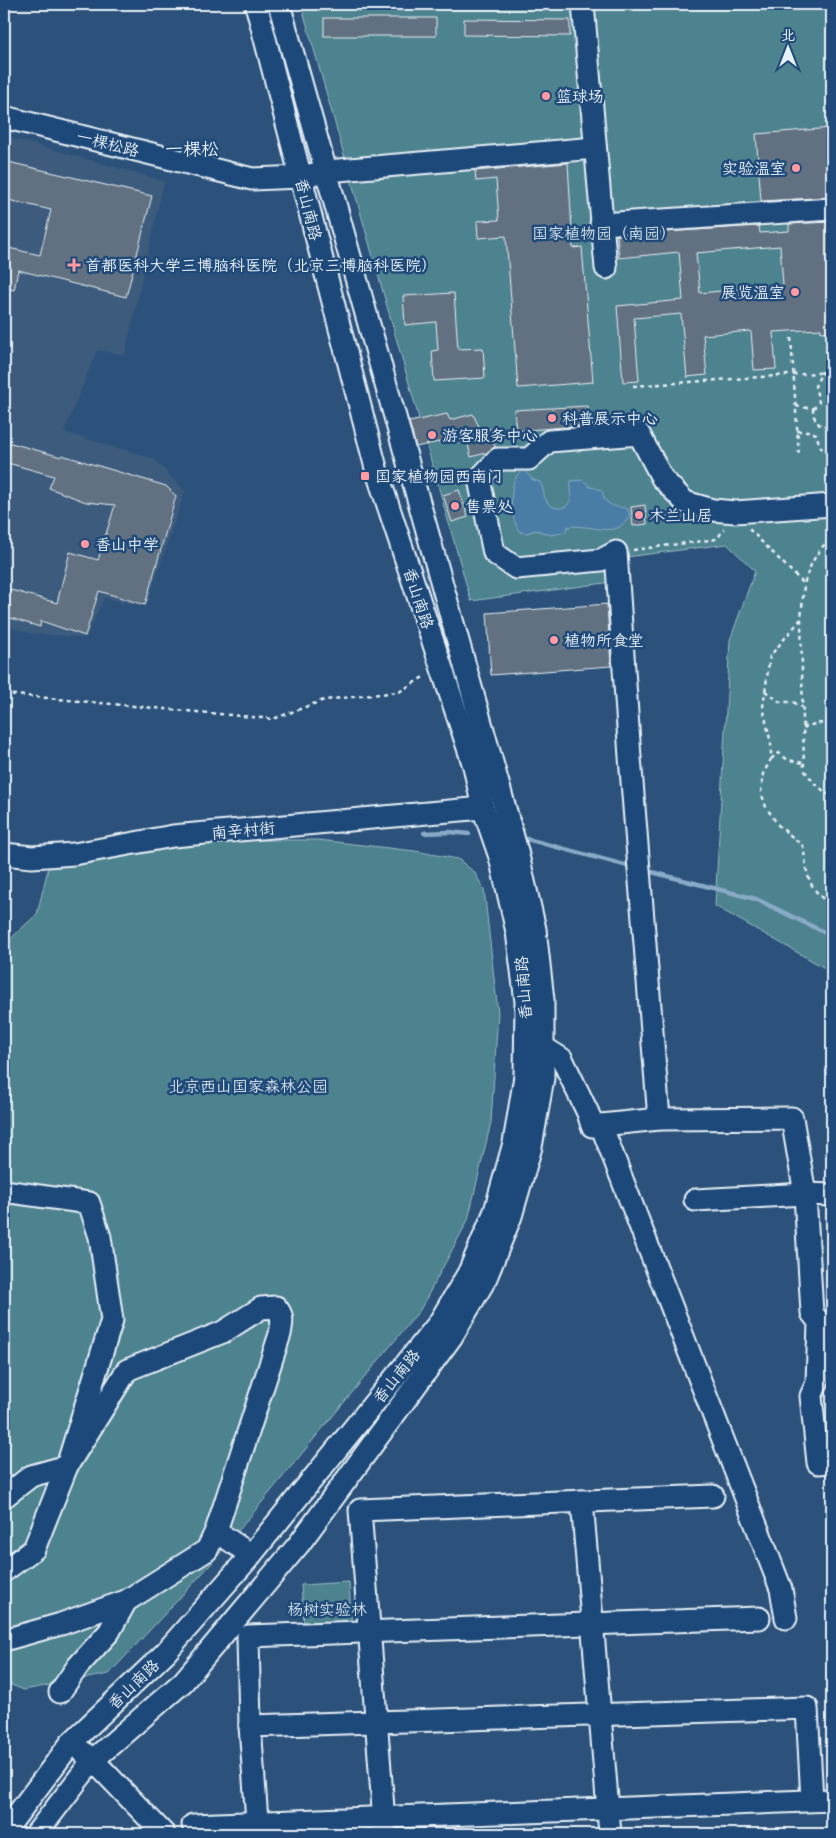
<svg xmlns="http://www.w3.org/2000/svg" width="836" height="1838" font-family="'Indie Flower','LXGW WenKai TC',sans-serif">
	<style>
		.built { fill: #3c5b7d }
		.green { fill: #4e828f; stroke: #9bbac4 }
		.water { fill: #497da6; stroke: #89abc7 }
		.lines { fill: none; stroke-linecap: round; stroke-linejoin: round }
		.stream { stroke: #89abc7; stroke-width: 4.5 }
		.building { fill: #627181; stroke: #e8f1f8; fill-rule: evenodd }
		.minor-casing { stroke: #e8f1f8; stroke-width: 25 }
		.path { stroke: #e8f1f8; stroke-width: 2.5; stroke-dasharray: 4 4; stroke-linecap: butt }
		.minor { stroke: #1f4a7a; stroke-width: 21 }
		.poi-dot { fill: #ff9aa2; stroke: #1f4a7a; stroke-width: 2 }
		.labels { text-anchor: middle; stroke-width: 5; stroke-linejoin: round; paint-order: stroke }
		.poi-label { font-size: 16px; fill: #e8f1f8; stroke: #1f4a7a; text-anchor: start }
		.street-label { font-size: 16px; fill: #e8f1f8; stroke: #1f4a7a }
		.park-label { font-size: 16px; fill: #d1e0e8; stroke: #1f4a7a }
		.neighbourhood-label { font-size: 18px; fill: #e8f1f8; stroke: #1f4a7a }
	</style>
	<rect width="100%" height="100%" fill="#2c527b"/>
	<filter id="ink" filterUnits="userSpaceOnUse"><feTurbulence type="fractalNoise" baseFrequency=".02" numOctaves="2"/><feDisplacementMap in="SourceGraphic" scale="10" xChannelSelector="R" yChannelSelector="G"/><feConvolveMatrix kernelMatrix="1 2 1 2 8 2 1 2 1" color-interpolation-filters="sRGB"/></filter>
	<g filter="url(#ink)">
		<!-- built -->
		<polygon class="built" points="4,136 164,181 125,355 97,350 64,432 154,459 185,491 146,607 104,598 86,638 29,633 4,625"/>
		<!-- green -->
		<g class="green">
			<polygon points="301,4 832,4 832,972 715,906 730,640 755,571 727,544 626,557 627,580 471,601"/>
			<polygon points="211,840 318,840 415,851 458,859 474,872 484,889 498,1013 491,1122 468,1220 420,1310 211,1564 109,1674 24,1690 4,1682 4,945 37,914 50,861"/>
			<polygon points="349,1582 352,1633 305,1637 301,1585"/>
		</g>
		<!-- water -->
		<path class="water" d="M524,470l9,10 7,2c3,5 3,10 5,16 3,10 20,15 25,3 3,-5 0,-14 1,-20l12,-1 7,7c18,3 9,6 17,15 4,5 15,5 21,7l2,7c-2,3 -5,7 -8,9 -11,11 -38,-2 -55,2l-1,5 -15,3 -15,-5 -9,3 -7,-1c-10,-11 -14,-56 4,-62z"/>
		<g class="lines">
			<!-- stream -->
			<g class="stream">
				<polyline points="424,833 450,832 469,834"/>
				<polyline points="527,839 632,867"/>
				<polyline points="644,870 756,899 832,936"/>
			</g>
		</g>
		<!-- building -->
		<g class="building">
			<rect x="324" y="18" width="112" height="18"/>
			<polygon points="464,19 570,20 570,36 464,35"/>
			<polygon points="832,128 832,197 761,201 756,134"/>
			<polygon points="4,161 152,196 126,297 18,270 14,290 4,288 4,247 40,255 51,210 4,199"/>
			<polygon points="568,163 573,248 582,247 593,382 518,388 506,236 478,238 477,221 499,220 496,179 476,181 475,171"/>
			<path d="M832,222v109l-11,1v-3l-48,3 3,37 -22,1 -3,-39 -48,4 4,40 -20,2 -6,-63 -47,4 5,63 -16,1 -6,-76 66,-6 -4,-48 -60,6 -2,-23 142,-9 1,7 29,-2v-7zM780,246l3,39 -83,8 -4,-40z"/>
			<polygon points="454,293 458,349 483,348 485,378 434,381 432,351 438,350 436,322 405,325 403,296"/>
			<polygon points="588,406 589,425 516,431 514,410"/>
			<polygon points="447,414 450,420 473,414 481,431 489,428 495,447 486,453 471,457 466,436 416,447 409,422"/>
			<polygon points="4,441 61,457 62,455 166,486 176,496 145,605 99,591 85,636 41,621 40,627 4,616 4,588 57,603 70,552 98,560 115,505 86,502 49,488 54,476 4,462"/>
			<polygon points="459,490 468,517 452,522 443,495"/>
			<polygon points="645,505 647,524 633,526 631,507"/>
			<polygon points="607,604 611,666 491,675 487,613"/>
		</g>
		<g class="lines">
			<defs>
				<g id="minor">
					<polyline points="583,4 606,268"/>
					<polyline points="4,117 252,179 301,177 327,171 595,148"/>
					<polyline points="601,224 832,209"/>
					<polyline points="4,854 32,857 74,854 173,836 483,808"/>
					<polyline points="543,1047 562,1059 588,1113 592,1126 659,1119 792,1118 805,1194 812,1313 819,1322 817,1383 811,1396 818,1463 832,1462"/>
					<polyline points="659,1119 630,757 616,552 601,560 516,568 494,553 479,479 498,459 529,459 549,441 639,434 662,478 685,502 713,510 735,512 832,505"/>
					<polyline points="601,1125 781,1589 786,1618"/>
					<polyline points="4,1191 89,1203 100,1237 112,1320 67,1466 31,1476 4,1497"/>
					<polyline points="695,1200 805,1194 832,1195"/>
					<polyline points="582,1501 610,1834"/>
					<polyline points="216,1531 251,1555"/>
					<path d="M4,1571l30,-22 33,-83 60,-96 96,-38 38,-24 15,-1c8,9 6,16 4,27l-64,197 -9,19 -81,51 -65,23 -57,16"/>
					<polyline points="60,1692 78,1666 109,1632 126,1601"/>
					<polyline points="250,1726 807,1708 812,1800"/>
					<polyline points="83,1752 93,1760 164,1834"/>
					<polyline points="193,1825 832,1800"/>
					<polyline points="4,1832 71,1743 165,1653 251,1555 439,1323 469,1272 495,1211 514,1143 525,1076 526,1002 517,932 500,857 483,808 474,766 377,472 256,4"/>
					<polyline points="36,1834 93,1760 183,1682 299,1544 452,1336 485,1280 511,1216 531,1147 543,1078 543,1000 535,929 517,851 279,4"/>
					<polyline points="258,1834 250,1726 248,1636 759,1618"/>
					<polyline points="385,1834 360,1510 713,1496"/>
				</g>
			</defs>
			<!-- minor casing -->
			<use href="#minor" class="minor-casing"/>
			<!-- path -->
			<g class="path">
				<polyline points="791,338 799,456"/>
				<polyline points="633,386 832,372"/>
				<polyline points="796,406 813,409 813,415 820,426 832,426"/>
				<polyline points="813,409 819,402 815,386 822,372 827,384 832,389"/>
				<polyline points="829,425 832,417"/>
				<polyline points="797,431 808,431 816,434 820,446 824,452 832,453"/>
				<polyline points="749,529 804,584"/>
				<polyline points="832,541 823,546 812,562 804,584 801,619 804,770 816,785 832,797"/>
				<polyline points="633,550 717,539 724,529"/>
				<path d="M801,619l-31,37 -7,51 8,37v15l-8,15 -2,18 5,15 12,18 25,21c5,32 3,39 29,61"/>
				<polyline points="765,691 780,702 793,702 802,707"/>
				<polyline points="4,694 273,719 324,700 399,692 425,676"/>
				<polyline points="803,728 817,723 828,724 832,722"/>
				<polyline points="771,759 779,753 788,760 804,763"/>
			</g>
			<!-- minor -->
			<use href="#minor" class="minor"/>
		</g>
	</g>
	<!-- markers -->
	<g class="poi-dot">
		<circle cx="546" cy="96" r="5"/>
		<circle cx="796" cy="168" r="5"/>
		<path d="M71.5 257.5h5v5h5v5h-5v5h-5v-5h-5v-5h5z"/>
		<circle cx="795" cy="292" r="5"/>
		<circle cx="552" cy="418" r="5"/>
		<circle cx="432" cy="435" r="5"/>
		<rect x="360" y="471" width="10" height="10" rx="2.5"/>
		<circle cx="455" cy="506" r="5"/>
		<circle cx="639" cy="515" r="5"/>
		<circle cx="85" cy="544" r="5"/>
		<circle cx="554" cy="640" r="5"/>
	</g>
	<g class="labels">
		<!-- poi labels -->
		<g class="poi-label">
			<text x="556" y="102">篮球场</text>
			<text x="786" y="174" text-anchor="end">实验温室</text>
			<text x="85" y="271">首都医科大学三博脑科医院（北京三博脑科医院）</text>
			<text x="785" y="298" text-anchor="end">展览温室</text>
			<text x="562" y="424">科普展示中心</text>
			<text x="442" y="441">游客服务中心</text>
			<text x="375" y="482">国家植物园西南门</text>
			<text x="465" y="512">售票处</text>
			<text x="649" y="521">木兰山居</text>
			<text x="95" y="550">香山中学</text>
			<text x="564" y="646">植物所食堂</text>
		</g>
		<!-- street labels -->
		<g class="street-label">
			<text transform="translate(108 143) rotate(14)" y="6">一棵松路</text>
			<text transform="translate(309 209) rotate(76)" y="6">香山南路</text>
			<text transform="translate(419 598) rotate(72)" y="6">香山南路</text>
			<text transform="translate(243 830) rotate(-5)" y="6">南辛村街</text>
			<text transform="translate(523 988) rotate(-94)" y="6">香山南路</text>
			<text transform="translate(396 1376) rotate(-51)" y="6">香山南路</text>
			<text transform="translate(133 1684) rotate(-44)" y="6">香山南路</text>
		</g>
		<!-- park labels -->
		<g class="park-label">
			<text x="604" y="239">国家植物园（南园）</text>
			<text x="248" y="1092">北京西山国家森林公园</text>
			<text x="327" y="1615">杨树实验林</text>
		</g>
		<!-- neighbourhood labels -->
		<g class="neighbourhood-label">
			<text x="192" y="155">一棵松</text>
		</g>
	</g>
	<!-- margin -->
	<rect width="836" height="1838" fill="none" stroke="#1f4a7a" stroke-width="20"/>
	<rect x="10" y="10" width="816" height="1818" fill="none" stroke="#e8f1f8" stroke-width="2" filter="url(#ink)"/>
	<!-- north arrow -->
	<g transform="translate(788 48)" stroke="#1f4a7a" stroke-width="4" paint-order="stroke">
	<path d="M0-4L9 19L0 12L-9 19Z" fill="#e8f1f8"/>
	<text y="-8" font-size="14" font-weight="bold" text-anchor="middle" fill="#e8f1f8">北</text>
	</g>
</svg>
